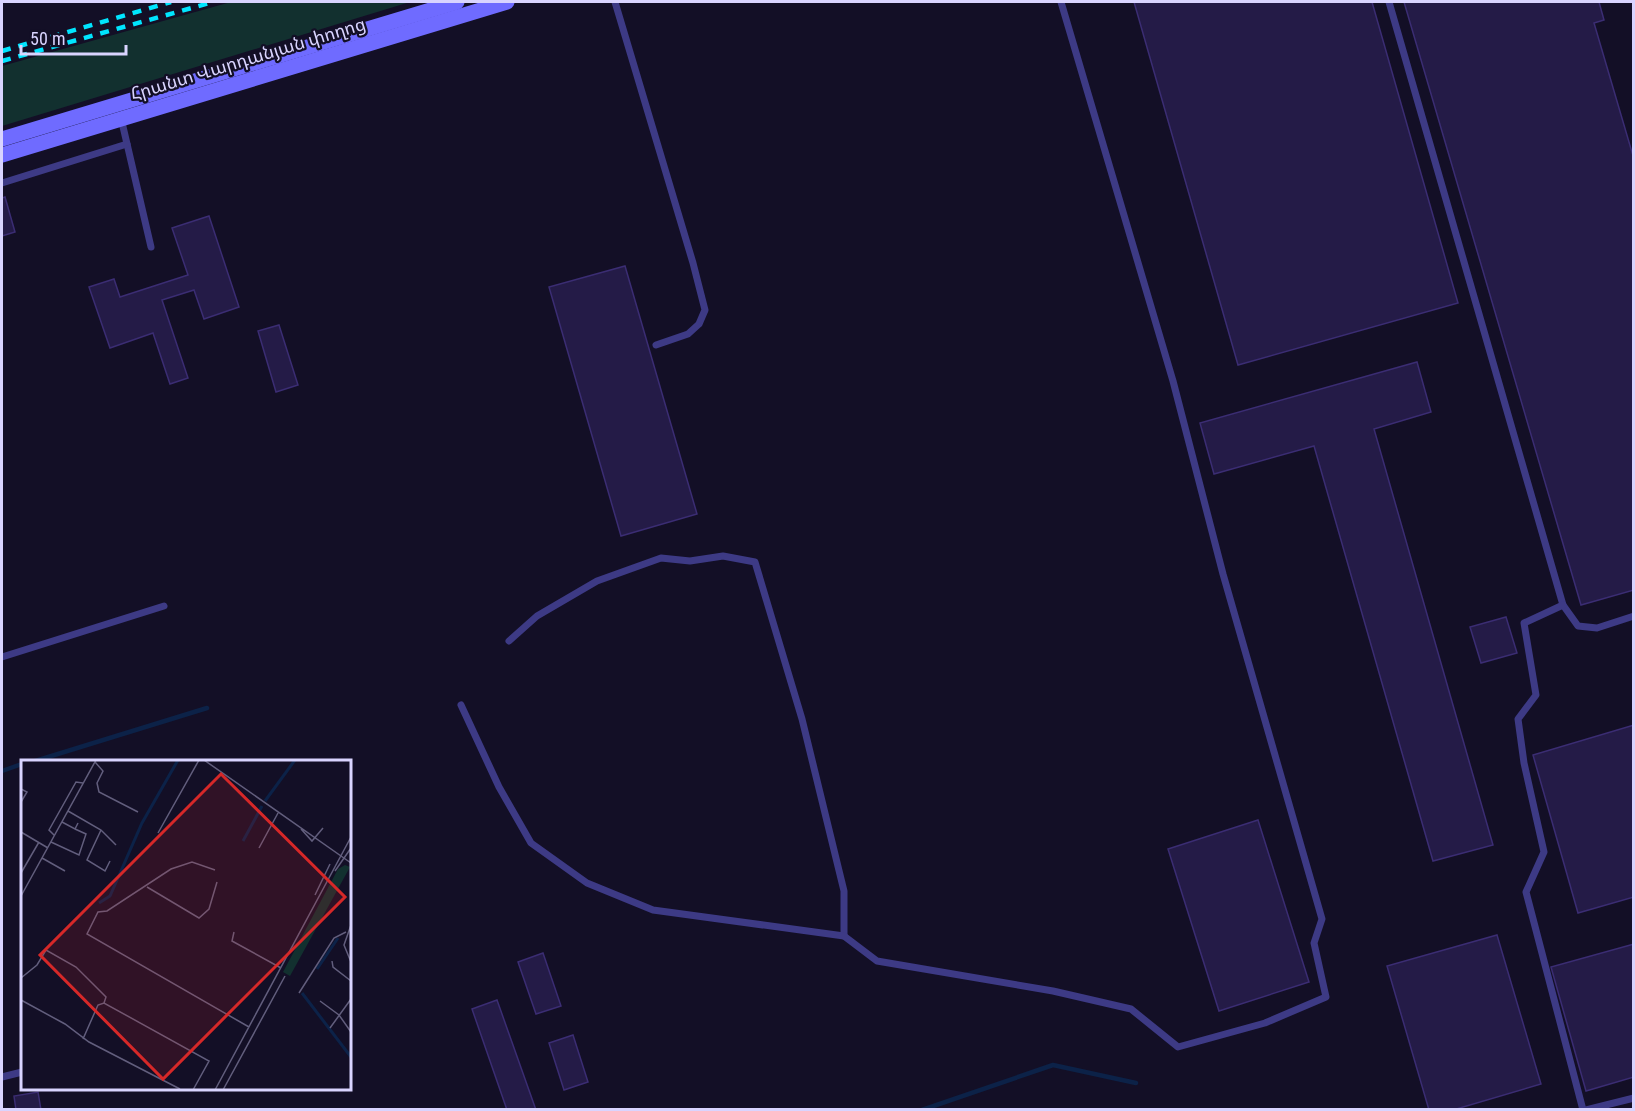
<svg xmlns="http://www.w3.org/2000/svg" width="1635" height="1111" font-family="'Roboto Condensed','Noto Sans Armenian',sans-serif">
	<style>
		.green { fill: #12302f }
		.lines { fill: none; stroke-linecap: round; stroke-linejoin: round }
		.stream { stroke: #0c2248; stroke-width: 4.5 }
		.building { fill: #241b47; stroke: #3b2d73; stroke-width: 1.5 }
		.service { stroke: #3d3a85; stroke-width: 7 }
		.secondary { stroke: #6f6bff; stroke-width: 15 }
		.rail { stroke: #00e5ff; stroke-width: 4.5; stroke-dasharray: 9 8; stroke-linecap: butt }
		.labels { text-anchor: middle; stroke-width: 4.5; stroke-linejoin: round; paint-order: stroke }
		.street-label { font-size: 18px; fill: #d9d4ff; stroke: #130f26 }
		.inset-river { fill: none; stroke: #0c2248; stroke-width: 3 }
		.inset-road { fill: none; stroke: #625e7d; stroke-width: 1.5 }
		.view { fill: #d62828; fill-opacity: 0.15; stroke: #d62828; stroke-width: 3 }
		.inset-edge { fill: none; stroke: #d9d4ff; stroke-width: 3 }
	</style>
	<rect width="100%" height="100%" fill="#130f26"/>
	<!-- green -->
	<polygon class="green" points="231,2 410,2 2,126 2,66"/>
	<g class="lines">
		<!-- stream -->
		<g class="stream">
			<polyline points="32,762 207,708"/>
			<polyline points="2,771 22,764"/>
			<polyline points="922,1110 1053,1065 1136,1083"/>
		</g>
	</g>
	<!-- building -->
	<g class="building">
		<polygon points="1134,2 1372,2 1458,303 1238,365"/>
		<polygon points="1404,2 1599,2 1604,20 1594,23 1634,159 1634,590 1581,605"/>
		<polygon points="5,197 15,232 2,236 2,198"/>
		<polygon points="209,216 239,307 204,319 194,290 162,300 188,378 170,384 153,333 110,348 89,287 114,279 120,297 188,275 172,228"/>
		<polygon points="625,266 697,514 621,536 549,287"/>
		<polygon points="279,325 298,385 276,392 258,331"/>
		<polygon points="1417,362 1431,412 1374,429 1493,845 1433,861 1314,446 1214,474 1200,423"/>
		<polygon points="1506,617 1517,653 1481,663 1470,627"/>
		<polygon points="1634,725 1634,897 1578,913 1533,755"/>
		<polygon points="1258,820 1309,982 1219,1011 1168,849"/>
		<polygon points="1497,935 1541,1084 1453,1110 1429,1110 1387,966"/>
		<polygon points="1634,944 1634,1077 1586,1091 1551,967"/>
		<polygon points="543,953 561,1006 536,1014 518,962"/>
		<polygon points="497,1000 536,1110 507,1110 472,1009"/>
		<polygon points="573,1035 588,1082 564,1090 549,1043"/>
		<polygon points="38,1092 41,1110 16,1110 14,1096"/>
	</g>
	<g class="lines">
		<!-- service -->
		<g class="service">
			<polyline points="615,2 693,263 705,310 699,324 688,334 656,345"/>
			<polyline points="1389,2 1563,605 1578,626 1597,628 1634,616"/>
			<polyline points="121,118 151,247"/>
			<polyline points="2,183 127,144"/>
			<polyline points="1563,605 1524,623 1536,695 1518,719 1524,763 1544,852 1526,892 1583,1110"/>
			<polyline points="509,641 537,616 597,581 661,558 690,561 723,556 755,562 802,719 844,891 844,936"/>
			<polyline points="2,657 164,606"/>
			<polyline points="461,705 499,787 531,843 587,883 653,910 844,936 877,961 1053,991 1131,1009 1178,1047 1265,1023 1326,997 1314,943 1322,919 1223,574 1173,381 1061,2"/>
			<polyline points="2,1077 22,1072"/>
			<polyline points="1586,1110 1634,1098"/>
		</g>
		<!-- secondary -->
		<g class="secondary">
			<polyline points="2,139 457,2"/>
			<polyline points="2,155 507,2"/>
		</g>
		<!-- rail -->
		<g class="rail">
			<polyline points="2,51 171,2"/>
			<polyline points="2,61 213,2"/>
		</g>
	</g>
	<g class="labels">
		<!-- street labels -->
		<g class="street-label">
			<text transform="translate(248 59) rotate(-17)" y="6">Հրանտ Վարդանյան փողոց</text>
		</g>
	</g>
	<!-- overview -->
	<g transform="translate(21 760)">
		<rect width="330" height="330" fill="#130f26"/>
		<path d="M324,105l5,2 -60,109 -7,-4 55,-103z" fill="#12302f"/>
		<path class="inset-river" d="M244,41l30,-41M222,81l19,-35M78,143l11,-7 32,-73 36,-63M296,209l21,-31M281,233l49,64"/>
		<path class="inset-road" d="M183,0l147,103M74,2l8,9 -6,12 2,9 39,20M0,29l6,3 -6,10M47,51l33,19 15,15M41,62l13,7 3,-6M280,69l11,12 11,-13M80,70l-14,30 18,11 5,-10M0,72l27,16M137,73l41,-73M33,75l-5,-5 27,-48 7,1M30,82l28,13 7,-21 -11,-5M238,88l19,-35M21,98l23,13M194,110l-23,-8 -21,7 -64,42 -9,1 -11,22 162,93M314,111l16,-23M0,113l18,-31M126,127l52,31 10,-9 8,-27M294,135l15,-31M0,136l75,-136M330,165l-7,20 7,17M213,172l-2,9 49,27M311,201l1,6 18,14M0,218l16,-13 9,-15 30,17 30,30 -2,6M278,233l35,-55 12,-6M0,240l44,24 24,18 91,47M299,241l19,14 12,17M309,268l21,-29M62,279l15,-34 6,-2 105,58 -16,29M194,330l136,-253M202,330l62,-114"/>
		<path class="view" d="M200,14l124,123 -182,182 -123,-124z"/>
		<rect width="330" height="330" class="inset-edge"/>
	</g>
	<!-- border -->
	<rect width="1635" height="1111" fill="none" stroke="#d9d4ff" stroke-width="6"/>
	<!-- scale -->
	<path d="M21 45v9h105v-9" fill="none" stroke="#d9d4ff" stroke-width="3"/>
	<text x="30" y="45" font-size="18" fill="#d9d4ff" stroke="#130f26" stroke-width="4.5" paint-order="stroke">50 m</text>
</svg>
